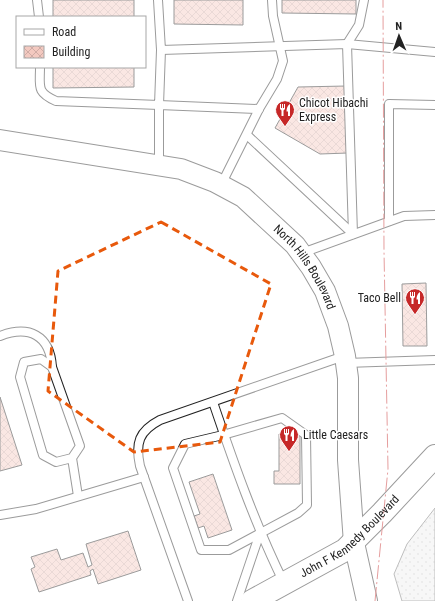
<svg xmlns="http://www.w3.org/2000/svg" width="435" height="601" font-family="'Roboto Condensed',sans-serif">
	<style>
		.grass { fill: url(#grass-dots); stroke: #6f6f6f }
		.building { fill: url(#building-cross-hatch); stroke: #222 }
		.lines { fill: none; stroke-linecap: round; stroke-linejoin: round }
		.service-casing { stroke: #222; stroke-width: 10 }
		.tertiary-casing { stroke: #222; stroke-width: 22 }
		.primary-casing { stroke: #222; stroke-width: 24 }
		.service { stroke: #fff; stroke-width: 8 }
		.tertiary { stroke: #fff; stroke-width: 20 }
		.primary { stroke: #fff; stroke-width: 22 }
		.power { stroke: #c62828; stroke-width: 1; stroke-dasharray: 14 3 2 3; stroke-linecap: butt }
		.marked { fill: none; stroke: #e8590c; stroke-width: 3; stroke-dasharray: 8 5; stroke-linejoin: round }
		.labels { text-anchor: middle; stroke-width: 3; stroke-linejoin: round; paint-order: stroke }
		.poi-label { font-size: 12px; fill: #222; stroke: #fff; text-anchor: start }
		.street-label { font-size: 12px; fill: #222; stroke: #fff }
	</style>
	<defs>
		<pattern id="grass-dots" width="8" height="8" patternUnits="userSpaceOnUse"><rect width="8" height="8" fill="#eee"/><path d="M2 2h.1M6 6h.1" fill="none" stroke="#ccc" stroke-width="1.8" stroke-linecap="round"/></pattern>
		<pattern id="building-cross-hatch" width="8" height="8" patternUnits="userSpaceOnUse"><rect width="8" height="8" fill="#f3c9c0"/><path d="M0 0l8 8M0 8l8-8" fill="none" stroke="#d0aca5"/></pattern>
	</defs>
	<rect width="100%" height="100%" fill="#fff"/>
	<!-- grass -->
	<polygon class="grass" points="435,508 435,601 402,601 394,574 407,544"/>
	<!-- building -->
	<g class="building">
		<rect x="53" y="0" width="81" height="17"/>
		<polygon points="174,0 243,0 243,25 174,24"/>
		<polygon points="282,0 356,0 356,14 282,13"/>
		<polygon points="53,67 134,67 134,87 53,88"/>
		<polygon points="346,86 348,153 320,154 275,128 298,87"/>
		<polygon points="426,283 427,346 403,346 402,284"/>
		<polygon points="0,397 22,465 0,471"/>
		<polygon points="279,434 300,434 300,484 274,484 274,471 279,471"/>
		<polygon points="213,474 232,530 208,538 204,526 198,528 194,516 200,514 189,482"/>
		<polygon points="128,531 141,570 98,584 93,569 90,571 91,575 39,592 31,569 35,567 31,557 57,549 61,560 83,553 88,567 92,565 86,544"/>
	</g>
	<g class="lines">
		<defs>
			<g id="service">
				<polyline points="37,0 39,17"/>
				<polyline points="158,0 161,50 347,44 435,52"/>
				<path d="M40,67c0,20 -4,25 16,34l103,4 2,-55"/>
				<polyline points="247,135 353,234"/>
				<polyline points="159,164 159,105 259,109"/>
				<polyline points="221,185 259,109 277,79 283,61 273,16 272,0"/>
				<polyline points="389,221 389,104 435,105"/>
				<polyline points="353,234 347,44 359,25 364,0"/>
				<polyline points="302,253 404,216 435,215"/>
				<path d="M0,336c29,-11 50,-1 52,31"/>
				<polyline points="346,363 435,360"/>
				<path d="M213,402c21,62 42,122 71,181"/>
				<polygon points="282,418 306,435 307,505 298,513 229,550 201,550 173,468 185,444 223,435"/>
				<polyline points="72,458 56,462 43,455 20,377 24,362 41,359 52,367 80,446 72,458 78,496"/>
				<polyline points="0,515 36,509 144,477"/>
				<path d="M188,601l-48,-135c-5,-23 -1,-35 20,-46l184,-64"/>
				<polyline points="237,601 260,533"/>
			</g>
			<g id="tertiary">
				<path id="s1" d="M0,140l181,29 34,13 28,15 52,48 16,22 14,24 13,35 7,30 3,22v82l6,83 13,58"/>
			</g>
			<g id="primary">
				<path id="s2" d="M252,601l93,-51 37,-37 53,-57"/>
			</g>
		</defs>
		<!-- service casing -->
		<use href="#service" class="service-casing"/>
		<!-- tertiary casing -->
		<use href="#tertiary" class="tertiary-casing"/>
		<!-- primary casing -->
		<use href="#primary" class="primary-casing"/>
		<!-- service -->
		<use href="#service" class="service"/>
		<!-- tertiary -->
		<use href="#tertiary" class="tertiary"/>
		<!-- primary -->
		<use href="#primary" class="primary"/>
		<!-- power -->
		<polyline class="power" points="375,601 388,469 384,251 383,0"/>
	</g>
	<!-- marked area -->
	<path d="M0 0H435V601H0ZM161,222l110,62 -51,158 -86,10 -86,-61 10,-120z" fill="#fff" fill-opacity=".55" fill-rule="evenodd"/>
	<path class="marked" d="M161,222l110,62 -51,158 -86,10 -86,-61 10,-120z"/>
	<!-- icons -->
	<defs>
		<symbol id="restaurant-pin" viewBox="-11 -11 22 30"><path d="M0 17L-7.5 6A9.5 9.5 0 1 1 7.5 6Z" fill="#c62828" stroke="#fff"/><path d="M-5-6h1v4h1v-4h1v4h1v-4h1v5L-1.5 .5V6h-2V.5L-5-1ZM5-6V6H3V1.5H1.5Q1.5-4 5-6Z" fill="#fff"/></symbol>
	</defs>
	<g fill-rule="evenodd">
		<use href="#restaurant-pin" x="274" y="99" width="22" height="30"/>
		<use href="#restaurant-pin" x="404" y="287" width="22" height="30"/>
		<use href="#restaurant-pin" x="278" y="424" width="22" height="30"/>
	</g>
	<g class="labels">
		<!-- poi labels -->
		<g class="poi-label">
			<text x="299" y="107">Chicot Hibachi<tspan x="299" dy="14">Express</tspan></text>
			<text x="401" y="302" text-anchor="end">Taco Bell</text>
			<text x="303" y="439">Little Caesars</text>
		</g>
		<!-- street labels -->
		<g class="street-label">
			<text dy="4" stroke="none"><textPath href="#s1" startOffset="346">North Hills Boulevard</textPath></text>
			<text dy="4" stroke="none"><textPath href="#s2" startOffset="118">John F Kennedy Boulevard</textPath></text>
		</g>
	</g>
	<!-- legend -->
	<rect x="16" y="16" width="130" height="52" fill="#ffffff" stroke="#a7a7a7"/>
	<rect x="24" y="29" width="20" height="6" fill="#ffffff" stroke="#a7a7a7"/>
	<text x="52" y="36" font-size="12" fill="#222222">Road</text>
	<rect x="24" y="46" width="20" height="12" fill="url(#building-cross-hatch)" stroke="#a7a7a7"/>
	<text x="52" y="56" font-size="12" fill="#222222">Building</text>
	<!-- north arrow -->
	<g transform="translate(399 36) rotate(358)" stroke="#ffffff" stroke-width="3" paint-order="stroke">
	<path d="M0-3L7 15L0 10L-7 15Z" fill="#222222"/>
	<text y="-6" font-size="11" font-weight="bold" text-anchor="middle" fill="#222222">N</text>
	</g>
</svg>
